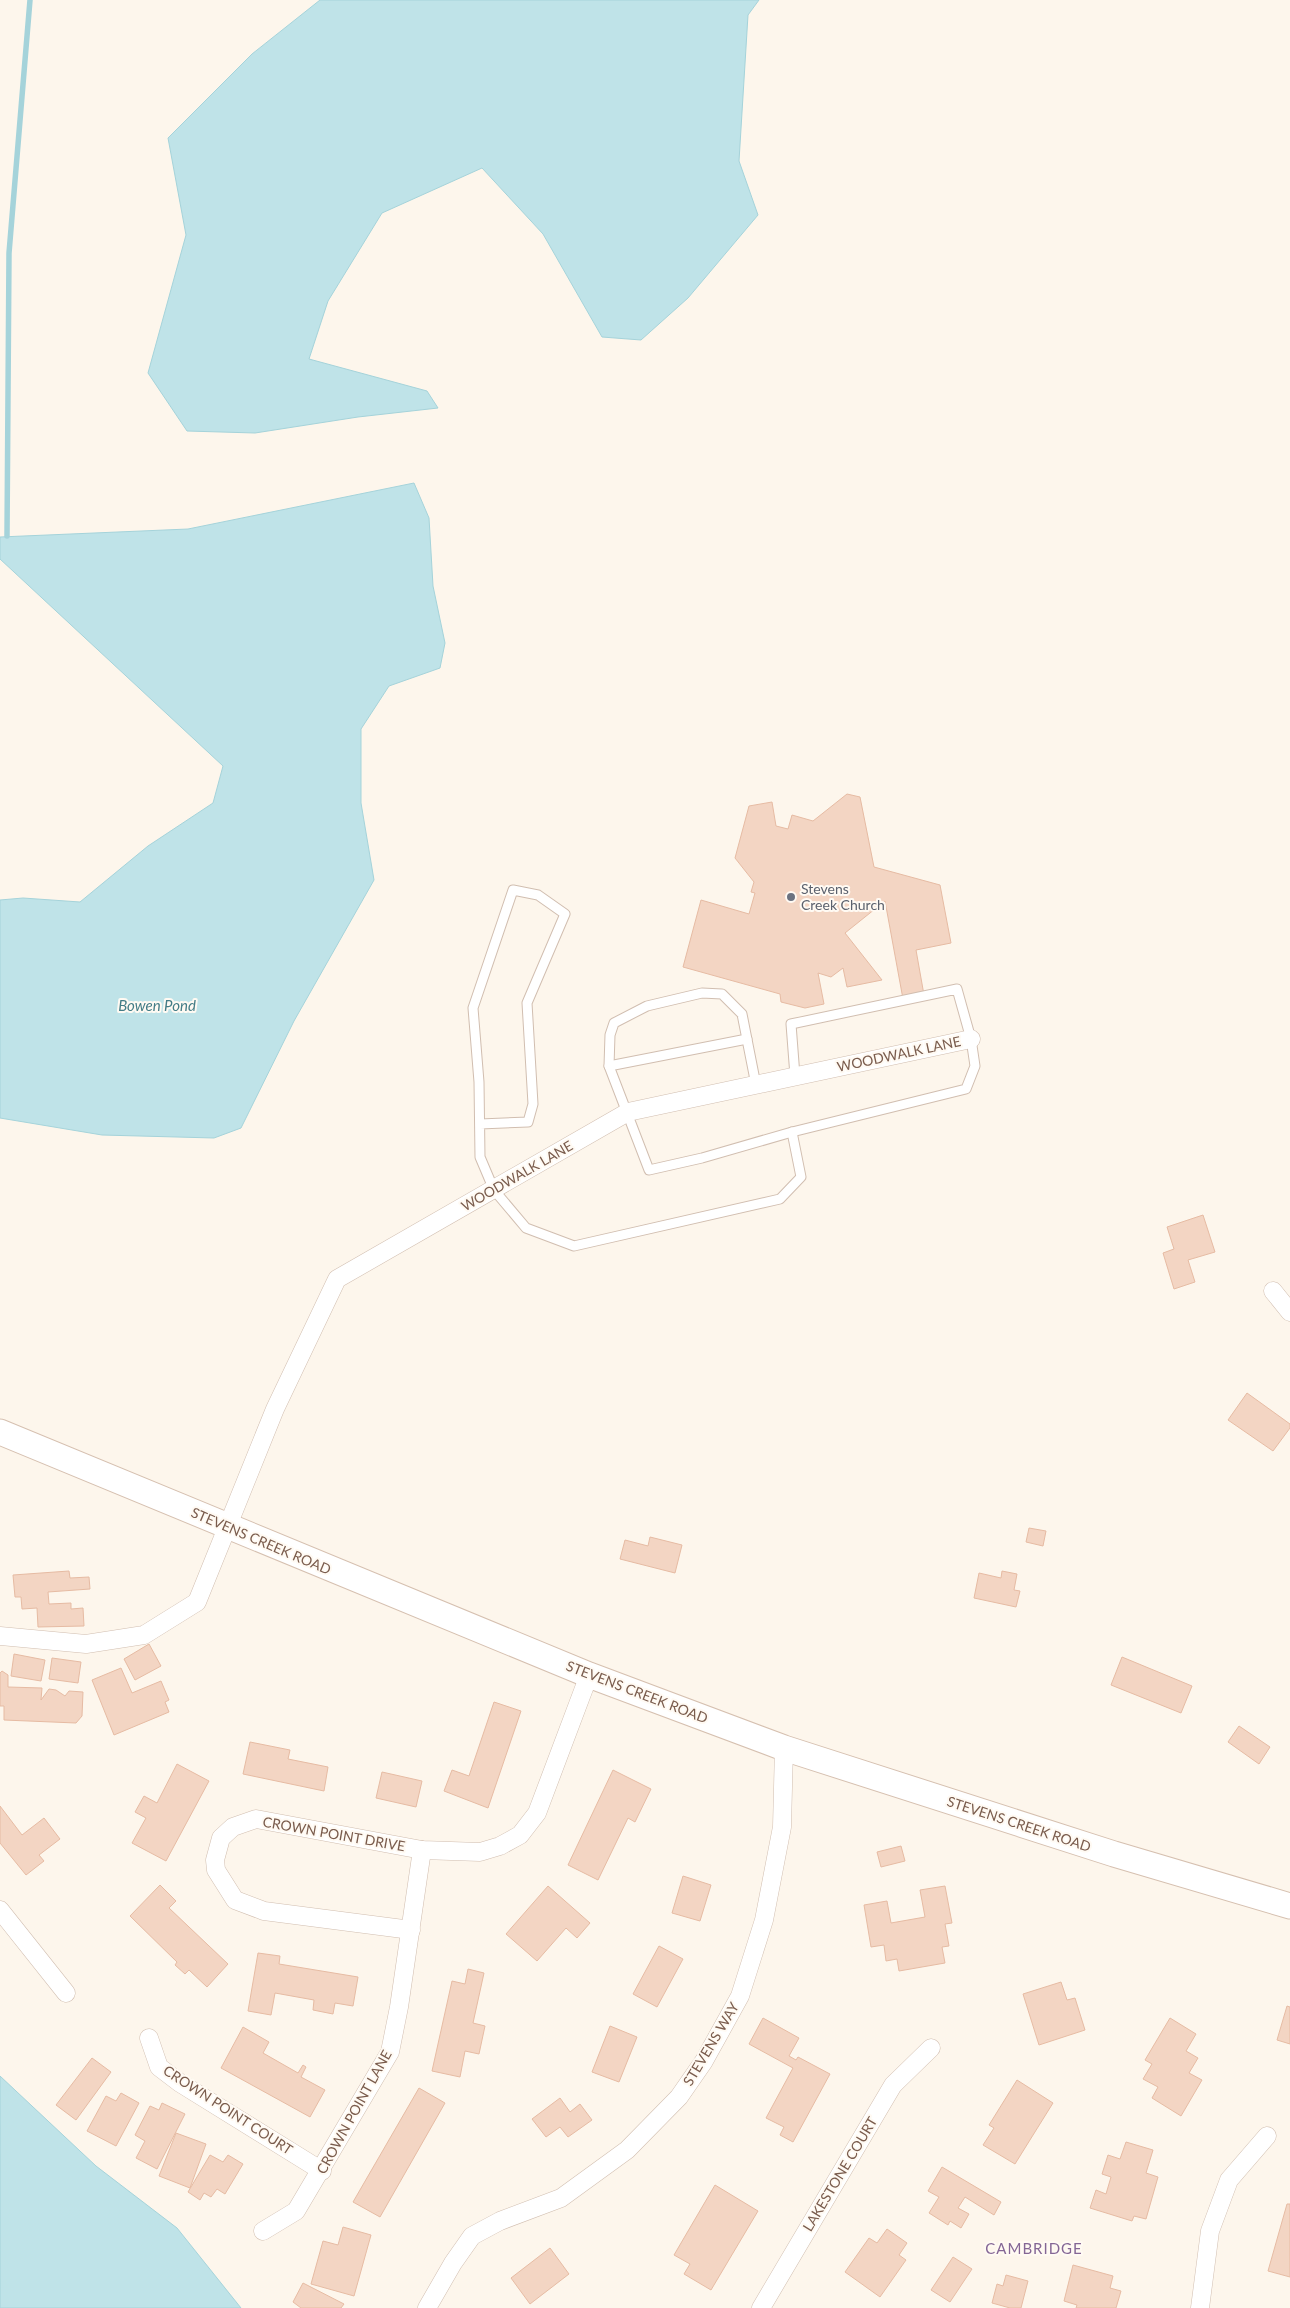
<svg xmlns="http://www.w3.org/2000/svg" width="1290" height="2308" font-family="Lato,sans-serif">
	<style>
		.water { fill: #bfe3e8; stroke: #a5d3da }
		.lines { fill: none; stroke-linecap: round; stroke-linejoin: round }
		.stream { stroke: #a5d3da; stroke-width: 5.5 }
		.building { fill: #f3d5c3; stroke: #e6bba3 }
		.lane-casing { stroke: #d1beb0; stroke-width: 11 }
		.street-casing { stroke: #d1beb0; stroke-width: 19 }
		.secondary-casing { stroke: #d6c0b0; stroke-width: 27 }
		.lane { stroke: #fff; stroke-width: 9 }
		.street { stroke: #fff; stroke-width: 18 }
		.secondary { stroke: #fff; stroke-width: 25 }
		.worship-dot { fill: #6b7280; stroke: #fffaf3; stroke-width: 2 }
		.labels { text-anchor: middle; stroke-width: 4; stroke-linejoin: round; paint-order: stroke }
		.worship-label { font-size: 14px; fill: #5b616d; stroke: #fffaf3; text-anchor: start }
		.street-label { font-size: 14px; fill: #7a5c4d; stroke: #fffaf3 }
		.water-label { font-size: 15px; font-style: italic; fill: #437c86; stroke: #fffaf3 }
		.neighbourhood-label { font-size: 15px; letter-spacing: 1px; fill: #846695; stroke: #fffaf3 }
	</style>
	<rect width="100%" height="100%" fill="#fdf6ec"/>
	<!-- water -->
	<g class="water">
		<polygon points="320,0 759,0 748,15 739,161 758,215 688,298 641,340 602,337 543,234 482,168 382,213 328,301 309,359 427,391 438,408 358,417 255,433 187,431 148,373 186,235 168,138 252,54"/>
		<polygon points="414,483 429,518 433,586 445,643 440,668 389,686 361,729 361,803 374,880 294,1021 241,1128 214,1138 102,1135 0,1118 0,900 23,898 80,902 148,846 213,803 223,766 0,559 0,537 188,529"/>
		<polygon points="0,2076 96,2166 177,2228 241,2308 0,2308"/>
	</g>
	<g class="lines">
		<!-- stream -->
		<polyline class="stream" points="7,536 9,253 30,0"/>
	</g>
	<!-- building -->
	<g class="building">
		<polygon points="847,794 860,797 874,867 940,885 951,943 916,950 924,995 903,999 885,901 845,933 882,980 847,987 843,968 831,977 818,973 824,1004 805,1008 781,1002 780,994 683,967 701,900 749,914 755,893 751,892 754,882 735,858 749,806 772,802 776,826 788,829 792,815 813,821"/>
		<polygon points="1203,1215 1215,1252 1188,1260 1195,1282 1174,1289 1163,1253 1174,1249 1167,1227"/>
		<polygon points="1247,1393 1290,1424 1290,1428 1273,1451 1228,1420"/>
		<polygon points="1029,1528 1046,1531 1043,1546 1026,1542"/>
		<polygon points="650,1537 682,1545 675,1573 620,1559 625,1540 648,1546"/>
		<polygon points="69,1571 70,1578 89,1577 90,1589 48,1592 49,1604 71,1603 71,1609 83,1608 84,1626 38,1627 37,1608 22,1609 21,1597 15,1597 13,1575"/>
		<polygon points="1002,1571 1017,1574 1014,1590 1020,1591 1016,1607 974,1598 979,1573 1001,1578"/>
		<polygon points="149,1644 161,1666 135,1680 124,1659"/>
		<polygon points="14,1654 45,1660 41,1681 11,1676"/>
		<polygon points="1122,1657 1192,1686 1181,1713 1111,1685"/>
		<polygon points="52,1658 81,1662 78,1683 49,1679"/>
		<polygon points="121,1668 132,1693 161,1681 169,1700 165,1702 169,1712 114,1735 92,1680"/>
		<polygon points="2,1671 8,1675 8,1687 42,1688 41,1700 49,1689 56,1690 65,1696 69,1691 83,1692 82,1716 76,1723 4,1720 4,1706 0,1706 0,1673"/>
		<polygon points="494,1702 521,1711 488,1808 444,1791 452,1770 469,1776"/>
		<polygon points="1239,1726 1270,1747 1259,1764 1228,1742"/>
		<polygon points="250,1742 290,1750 288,1759 328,1767 324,1791 243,1774"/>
		<polygon points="177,1764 209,1781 166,1861 132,1843 146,1818 135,1812 144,1796 157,1803"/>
		<polygon points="613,1770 651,1789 635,1822 628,1818 598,1880 568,1865"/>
		<polygon points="382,1772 422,1781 416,1807 376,1798"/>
		<polygon points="0,1806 22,1835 44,1818 60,1839 39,1855 44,1861 26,1875 0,1843"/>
		<polygon points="901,1846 905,1861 881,1867 877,1852"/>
		<polygon points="683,1876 711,1885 700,1921 672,1913"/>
		<polygon points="160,1885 176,1901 169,1908 228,1964 207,1987 189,1970 185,1974 175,1965 177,1962 130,1916"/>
		<polygon points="548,1886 590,1923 577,1938 566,1928 537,1961 506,1934"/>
		<polygon points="945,1886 952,1923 945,1924 949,1946 942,1947 945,1963 899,1971 897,1959 886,1961 884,1945 871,1947 864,1905 887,1901 891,1923 925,1917 920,1890"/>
		<polygon points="659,1946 683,1959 657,2007 633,1994"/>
		<polygon points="258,1953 280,1956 279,1964 358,1977 353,2006 335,2003 333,2014 313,2010 314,2000 275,1993 271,2015 248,2011"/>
		<polygon points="468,1969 484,1973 473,2023 485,2026 479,2054 465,2051 460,2077 432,2071 452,1981 465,1984"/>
		<polygon points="1061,1982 1067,2000 1075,1998 1085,2030 1039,2045 1023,1994"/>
		<polygon points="1287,2006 1290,2007 1290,2044 1277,2040"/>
		<polygon points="763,2018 799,2038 789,2056 796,2060 798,2057 830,2074 793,2142 780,2135 784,2127 766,2118 793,2068 749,2044"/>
		<polygon points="1170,2018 1196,2034 1186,2051 1198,2058 1189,2073 1202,2080 1181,2116 1152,2098 1158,2087 1143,2079 1152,2064 1145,2060"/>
		<polygon points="610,2026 637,2037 619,2082 592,2072"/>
		<polygon points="243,2027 269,2042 263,2053 298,2073 303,2065 306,2067 301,2077 325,2090 310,2117 221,2068"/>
		<polygon points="92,2058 111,2072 76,2120 56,2105"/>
		<polygon points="1017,2080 1053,2103 1015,2164 983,2145 994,2128 989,2125"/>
		<polygon points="419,2088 445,2103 380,2217 353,2202"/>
		<polygon points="121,2093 139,2103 116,2146 87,2131 106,2096 116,2101"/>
		<polygon points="560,2098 570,2112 580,2104 592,2120 568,2137 560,2127 546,2137 532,2119"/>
		<polygon points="162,2103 185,2114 157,2169 136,2158 145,2141 135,2135 150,2106 159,2110"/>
		<polygon points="176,2133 206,2144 190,2188 159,2176"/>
		<polygon points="1126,2142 1153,2150 1146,2173 1158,2177 1146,2219 1134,2216 1132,2221 1090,2208 1096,2190 1106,2194 1111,2177 1102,2174 1108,2155 1120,2159"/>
		<polygon points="210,2155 223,2162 228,2155 243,2164 225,2194 217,2189 211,2197 204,2193 200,2200 188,2192"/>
		<polygon points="942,2167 1001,2202 994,2215 965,2197 958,2208 969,2214 961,2228 950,2221 948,2225 929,2213 939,2197 928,2191"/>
		<polygon points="715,2185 758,2211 711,2290 684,2274 690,2264 674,2255"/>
		<polygon points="1287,2204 1290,2204 1290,2277 1268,2271"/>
		<polygon points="343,2227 371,2235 354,2296 311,2284 323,2241 338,2245"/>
		<polygon points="887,2229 907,2243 899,2255 906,2260 880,2297 845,2272 869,2238 877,2243"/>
		<polygon points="550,2248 569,2274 530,2304 511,2278"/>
		<polygon points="953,2257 972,2269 950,2302 931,2290"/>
		<polygon points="1073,2265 1113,2276 1110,2288 1121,2291 1116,2308 1076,2308 1077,2305 1064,2301"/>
		<polygon points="1006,2275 1028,2281 1021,2308 1010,2308 992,2303 997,2284 1003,2286"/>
		<polygon points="303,2283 344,2304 341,2308 301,2308 293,2302"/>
	</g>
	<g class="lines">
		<defs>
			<g id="lane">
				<polyline points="609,1066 747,1039"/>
				<polyline points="756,1085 742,1014 722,994 702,993 647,1006 614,1023 610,1035 609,1066 649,1170 702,1158 792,1132 966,1089 975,1066 971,1039 957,989 791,1024 795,1076"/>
				<polyline points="480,1124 528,1122 533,1104 527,1003 565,914 538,895 513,890 473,1008 479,1082 480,1157 494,1190 526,1228 574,1246 780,1199 801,1177 792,1132"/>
			</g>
			<g id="street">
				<polyline points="1273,1291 1290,1312"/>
				<polyline points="0,1636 86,1644 144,1635 197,1602 275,1409 337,1279 628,1112 971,1039"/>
				<polyline points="0,1910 66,1993"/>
				<polyline points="411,1930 264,1911 235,1900 216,1870 215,1860 221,1838 233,1827 256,1819 422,1850 480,1852 500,1846 520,1835 537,1813 589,1675"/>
				<polyline points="149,2038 159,2067 180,2083 322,2171"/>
				<polyline points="263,2231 296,2211 390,2052 399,2007 422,1850"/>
				<polyline points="427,2308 453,2263 472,2236 500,2221 561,2198 627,2150 679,2097 704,2061 740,1996 764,1920 782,1827 784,1748"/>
				<polyline points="761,2308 893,2085 931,2048"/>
				<polyline points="1200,2308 1210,2231 1229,2180 1267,2136"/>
			</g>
			<polyline id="secondary" points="0,1432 589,1675 784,1748 1114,1854 1290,1906"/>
		</defs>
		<!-- lane casing -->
		<use href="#lane" class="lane-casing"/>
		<!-- street casing -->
		<use href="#street" class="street-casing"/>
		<!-- secondary casing -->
		<use href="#secondary" class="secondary-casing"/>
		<!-- lane -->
		<use href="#lane" class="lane"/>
		<!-- street -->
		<use href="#street" class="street"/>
		<!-- secondary -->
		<use href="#secondary" class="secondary"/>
	</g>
	<!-- markers -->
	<circle class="worship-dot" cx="791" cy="897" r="5"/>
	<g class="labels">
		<!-- worship labels -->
		<g class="worship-label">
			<text x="801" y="894">Stevens<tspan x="801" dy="16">Creek Church</tspan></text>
		</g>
		<!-- street labels -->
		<g class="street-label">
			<text transform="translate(899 1054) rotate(-12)" y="5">WOODWALK LANE</text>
			<text transform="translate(517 1176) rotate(-30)" y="5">WOODWALK LANE</text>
			<text transform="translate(261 1541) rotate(23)" y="5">STEVENS CREEK ROAD</text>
			<text transform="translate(637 1692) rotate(21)" y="5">STEVENS CREEK ROAD</text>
			<text transform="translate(1019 1824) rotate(18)" y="5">STEVENS CREEK ROAD</text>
			<text transform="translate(334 1834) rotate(10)" y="5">CROWN POINT DRIVE</text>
			<text transform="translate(711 2044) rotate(-59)" y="5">STEVENS WAY</text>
			<text transform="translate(228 2110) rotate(33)" y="5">CROWN POINT COURT</text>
			<text transform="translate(354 2112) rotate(-61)" y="5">CROWN POINT LANE</text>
			<text transform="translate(840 2174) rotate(-59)" y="5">LAKESTONE COURT</text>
		</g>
		<!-- water labels -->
		<g class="water-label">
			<text x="157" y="1011">Bowen Pond</text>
		</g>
		<!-- neighbourhood labels -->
		<g class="neighbourhood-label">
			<text x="1034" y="2254">CAMBRIDGE</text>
		</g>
	</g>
</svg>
